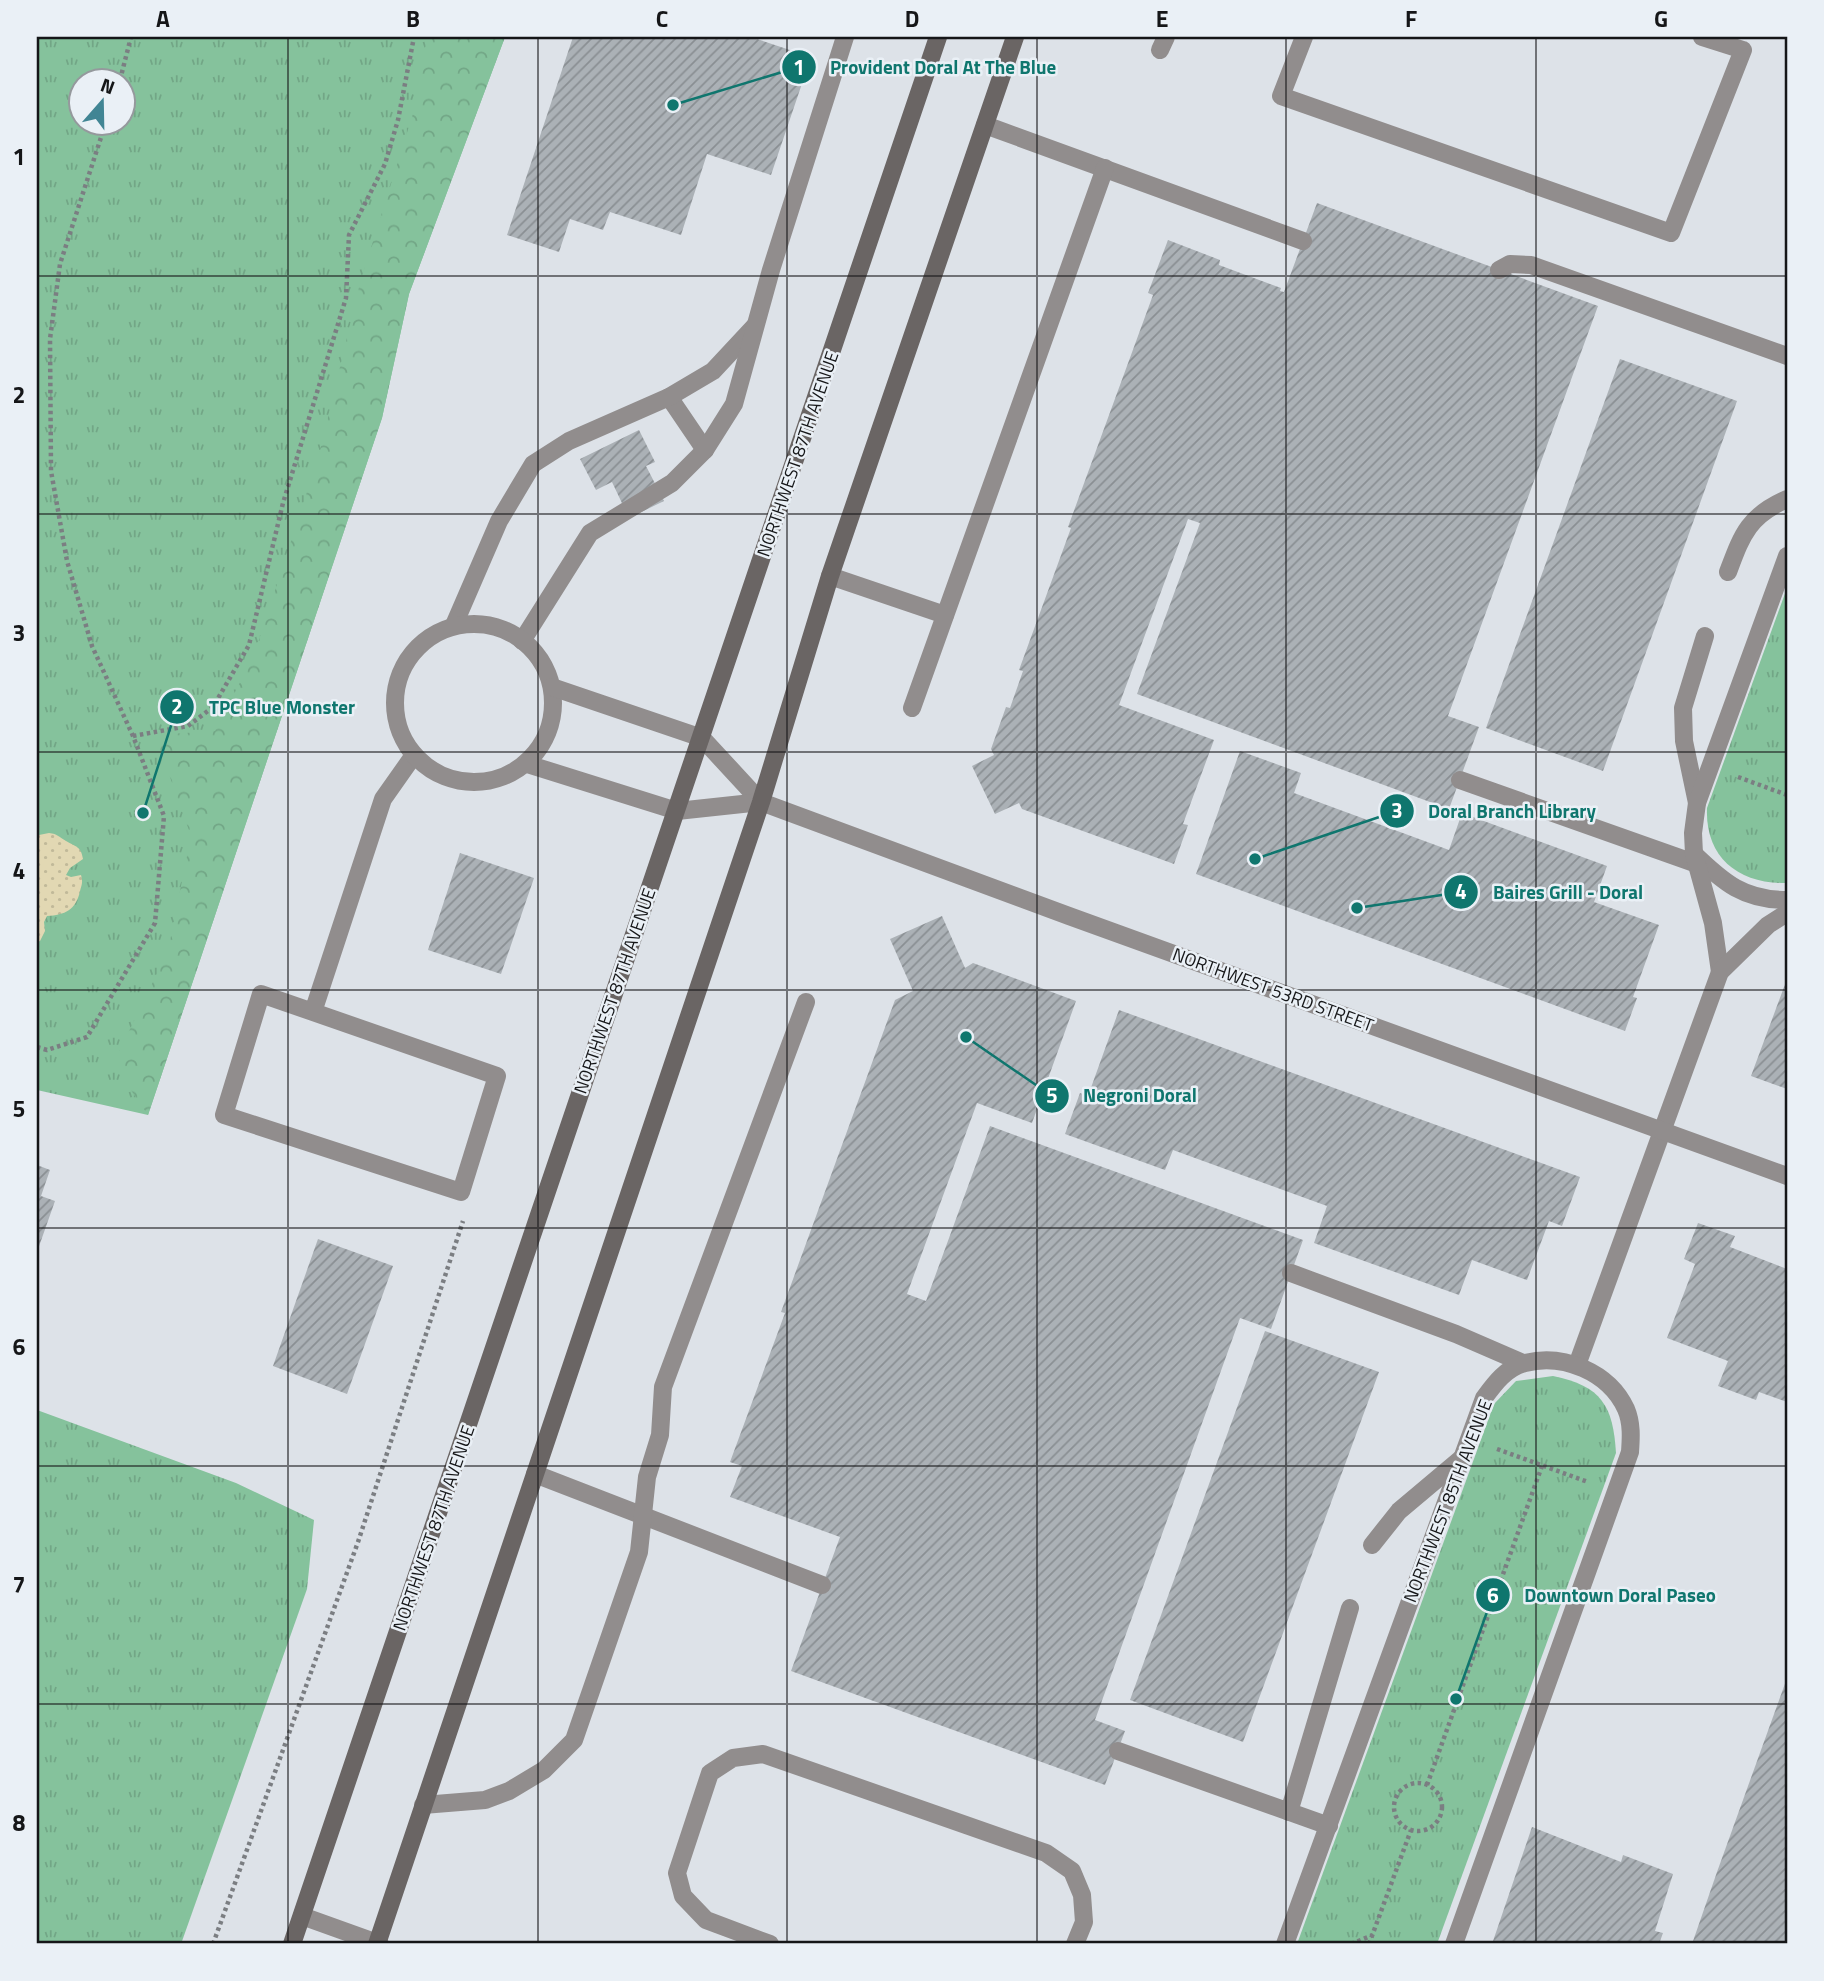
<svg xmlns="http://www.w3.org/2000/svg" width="1824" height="1981" font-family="'Titillium Web',sans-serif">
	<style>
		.grass { fill: url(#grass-tufts); fill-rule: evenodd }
		.forest { fill: url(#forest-crowns) }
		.sand { fill: url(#sand-dots) }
		.building { fill: url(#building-hatch) }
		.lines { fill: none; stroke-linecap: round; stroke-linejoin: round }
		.path { stroke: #7b7e82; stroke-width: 4.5; stroke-dasharray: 3.5 3.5; stroke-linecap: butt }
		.service { stroke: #918d8d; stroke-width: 18 }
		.minor { stroke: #918d8d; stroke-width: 18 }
		.tertiary { stroke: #918d8d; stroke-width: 18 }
		.secondary { stroke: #6a6564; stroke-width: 18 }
		.grid { fill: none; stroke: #151618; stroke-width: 2; stroke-opacity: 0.55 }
		.labels { text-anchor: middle; stroke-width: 5; stroke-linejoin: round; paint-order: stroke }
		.street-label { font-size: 18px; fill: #151618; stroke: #eaf0f6 }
		.leader { fill: none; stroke: #0f766e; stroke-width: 2.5 }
		.callout-dot { fill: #0f766e; stroke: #eaf0f6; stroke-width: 2.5 }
		.mark-label { font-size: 21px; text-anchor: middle; font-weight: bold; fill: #fff }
		.callout-label { font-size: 19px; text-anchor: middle; font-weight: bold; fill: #0f766e; stroke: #eaf0f6; stroke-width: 5; stroke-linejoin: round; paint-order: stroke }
		.neatline { fill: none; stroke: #151618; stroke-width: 2.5 }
		.grid-label { font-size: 23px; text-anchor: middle; font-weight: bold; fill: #151618 }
	</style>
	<defs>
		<pattern id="grass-tufts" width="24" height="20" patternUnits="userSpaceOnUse" patternTransform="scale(1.75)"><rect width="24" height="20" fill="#85c29c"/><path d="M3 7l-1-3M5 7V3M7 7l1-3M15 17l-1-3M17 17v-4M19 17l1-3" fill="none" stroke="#72a686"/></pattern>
		<pattern id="forest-crowns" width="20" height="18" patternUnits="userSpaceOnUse" patternTransform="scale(1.75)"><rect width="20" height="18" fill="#85c29c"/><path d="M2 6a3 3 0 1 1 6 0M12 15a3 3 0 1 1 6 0" fill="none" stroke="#72a686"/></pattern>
		<pattern id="sand-dots" width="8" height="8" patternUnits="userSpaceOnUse" patternTransform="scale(1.75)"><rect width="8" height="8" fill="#e2d8b3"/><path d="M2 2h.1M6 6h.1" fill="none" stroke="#c1b999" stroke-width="1.8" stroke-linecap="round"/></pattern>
		<pattern id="building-hatch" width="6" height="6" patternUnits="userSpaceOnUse" patternTransform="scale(1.75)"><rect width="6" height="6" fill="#abb1b6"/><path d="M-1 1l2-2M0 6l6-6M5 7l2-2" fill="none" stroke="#8a8f93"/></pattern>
	</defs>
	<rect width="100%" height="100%" fill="#dde2e8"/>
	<!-- grass -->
	<g class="grass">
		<path d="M37,37h468l-96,257 -27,124 -234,697 -111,-25zM80,80h42v42h-42z"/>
		<path d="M1787,588v295c-48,1 -82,-25 -80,-75z"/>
		<path d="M1553,1376c49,10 60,30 63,77l-179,491h-140l197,-540 22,-23z"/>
		<polygon points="37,1410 236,1483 314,1520 307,1589 181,1944 37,1944"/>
	</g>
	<!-- forest -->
	<polygon class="forest" points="427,37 505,37 409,294 382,418 148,1115 113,1064 168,951 191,836 155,735 215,731 254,655 319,455 360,283 416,104"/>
	<!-- sand -->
	<path class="sand" d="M49,833c9,1 10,4 17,8 10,6 15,5 17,18l-13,9 -4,7 5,2 10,-2c2,7 1,9 -1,16 -4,19 -15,24 -33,25l-3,6 1,9 -5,10 -3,1v-103l2,-4z"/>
	<!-- building -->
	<g class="building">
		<polygon points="573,37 751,37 811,57 771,175 707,154 681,235 610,212 603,230 570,219 559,252 507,235"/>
		<polygon points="1317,203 1598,306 1448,716 1479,727 1449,809 1137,694 1200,523 1188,519 1119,705 1214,740 1183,824 1188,825 1174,864 1022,809 1019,803 995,814 972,766 994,755 991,749 1006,707 1010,708 1023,671 1019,670 1071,528 1068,527 1153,295 1148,293 1168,240 1220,260 1219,265 1281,288 1280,291 1284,292"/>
		<polygon points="1620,359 1737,401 1603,771 1486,728"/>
		<polygon points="639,430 655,462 646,466 664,501 629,518 612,482 596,490 580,459"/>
		<polygon points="1240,751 1301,773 1294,793 1449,850 1462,813 1607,866 1594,902 1659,925 1633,997 1637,998 1625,1031 1196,874"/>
		<polygon points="460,853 534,878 501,974 428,950"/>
		<polygon points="942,916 965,968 973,963 1076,1001 1032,1123 977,1103 907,1294 926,1301 990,1126 1303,1240 1271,1329 1240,1318 1095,1720 1125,1731 1105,1785 791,1671 840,1537 730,1497 742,1466 730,1462 785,1313 781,1312 895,1000 913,991 890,939"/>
		<polygon points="1787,979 1787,1089 1751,1076"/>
		<polygon points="1119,1010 1580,1177 1562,1226 1549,1221 1527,1280 1472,1260 1459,1295 1314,1243 1327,1206 1173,1150 1165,1170 1065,1134 1080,1093 1088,1096"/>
		<polygon points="37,1165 50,1170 41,1196 55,1201 37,1252"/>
		<polygon points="1698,1223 1735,1236 1730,1247 1787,1269 1787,1402 1759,1392 1756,1400 1718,1386 1728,1361 1667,1338 1695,1264 1684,1259"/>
		<polygon points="318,1239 393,1266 347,1394 273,1366"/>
		<polygon points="1265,1331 1379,1372 1243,1742 1130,1700"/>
		<polygon points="1787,1678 1787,1944 1692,1944 1717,1872"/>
		<polygon points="1532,1827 1621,1862 1623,1855 1673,1874 1655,1931 1663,1933 1659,1944 1492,1944"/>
	</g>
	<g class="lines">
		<!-- path -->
		<g class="path">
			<polyline points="120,80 131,37"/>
			<polyline points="133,736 188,726 213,707 249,645 283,503 346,298 349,235 385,164 398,120 414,37"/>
			<polyline points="1738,777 1787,795"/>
			<polyline points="37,1047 47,1050 87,1037 155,923 164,816 133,736 92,646 67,561 51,471 50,339 60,264 106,122"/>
			<polyline points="1497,1449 1588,1482"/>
			<circle cx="1418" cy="1807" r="24"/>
			<polyline points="1427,1785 1542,1466"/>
			<polyline points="213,1944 358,1542 463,1221"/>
			<polyline points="1351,1944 1373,1935"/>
			<polyline points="1369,1944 1411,1830"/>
		</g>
		<!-- service -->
		<g class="service">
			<polyline points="1304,37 1281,96 1671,233 1743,50 1702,37"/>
			<polyline points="1160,50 1166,37"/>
			<polyline points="985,125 1303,241"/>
			<polyline points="1499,270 1510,264 1531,265 1787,356"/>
			<polyline points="669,397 705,450"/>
			<path d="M1728,572c14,-37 20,-56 59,-73"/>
			<polyline points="830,576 945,615"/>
			<polyline points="454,625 499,521 533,464 569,441 669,397 713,371 754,327"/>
			<polyline points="522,641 590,533 672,483 705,450 734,404 771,270 845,37"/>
			<polyline points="912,708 1105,168"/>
			<polyline points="1460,780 1697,864"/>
			<polyline points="1697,803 1684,741 1683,708 1705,636"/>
			<polyline points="313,1012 261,994 224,1115 461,1192 497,1076 313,1012 383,799 414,755"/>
			<polyline points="1291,1273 1456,1334 1523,1363"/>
			<polyline points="535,1474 822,1585"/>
			<polyline points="1372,1545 1399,1511 1462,1458"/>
			<polyline points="1118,1751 1329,1826"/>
			<polyline points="423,1805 485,1800 509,1791 544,1770 574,1740 639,1552 647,1477 660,1435 663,1387 806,1002"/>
			<polyline points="1289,1812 1350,1608"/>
			<polyline points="770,1944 706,1920 683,1896 677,1873 710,1773 733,1758 763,1754 1046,1853 1072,1871 1082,1895 1084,1922 1075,1944"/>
		</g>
		<!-- minor -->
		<g class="minor">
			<circle cx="474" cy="703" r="79"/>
			<polyline points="552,687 702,738"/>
			<polyline points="527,764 677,811"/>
			<path d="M1694,854c30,29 50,46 93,46"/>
			<polyline points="1720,972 1713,923 1694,854 1693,833 1697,803 1787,556"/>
			<polyline points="1577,1365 1720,972 1768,925 1787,913"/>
			<polyline points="302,1916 380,1944"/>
			<path d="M1285,1944l199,-546c11,-15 22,-30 41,-35 38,-10 84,9 101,46 6,14 5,29 4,43l-176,492"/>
		</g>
		<!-- tertiary -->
		<g class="tertiary">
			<polyline points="702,738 761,802 1069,916 1787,1176"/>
			<polyline points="677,811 761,802"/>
		</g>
		<!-- secondary -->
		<g class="secondary">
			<polyline points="292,1944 938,37"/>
			<polyline points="377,1944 761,802 830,576 1015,37"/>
		</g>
	</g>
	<!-- grid -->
	<path class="grid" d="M288,37v1907M538,37v1907M787,37v1907M1037,37v1907M1286,37v1907M1536,37v1907M37,276h1750M37,514h1750M37,752h1750M37,990h1750M37,1228h1750M37,1466h1750M37,1704h1750"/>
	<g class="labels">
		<!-- street labels -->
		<g class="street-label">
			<text transform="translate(798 454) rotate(-71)" y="6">NORTHWEST 87TH AVENUE</text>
			<text transform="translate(1273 990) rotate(20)" y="6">NORTHWEST 53RD STREET</text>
			<text transform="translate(615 991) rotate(-71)" y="6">NORTHWEST 87TH AVENUE</text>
			<text transform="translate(1448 1501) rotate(-69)" y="6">NORTHWEST 85TH AVENUE</text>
			<text transform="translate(434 1528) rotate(-71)" y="6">NORTHWEST 87TH AVENUE</text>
		</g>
	</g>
	<!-- callouts -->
	<path class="leader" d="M673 105L799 67M143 813L177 707M1255 859L1397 811M1357 908L1461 892M966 1037L1052 1096M1456 1699L1493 1595"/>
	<g class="callout-dot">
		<circle cx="673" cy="105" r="7"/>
		<circle cx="143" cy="813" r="7"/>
		<circle cx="1255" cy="859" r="7"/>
		<circle cx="1357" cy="908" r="7"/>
		<circle cx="966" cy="1037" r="7"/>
		<circle cx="1456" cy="1699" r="7"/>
		<circle cx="799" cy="67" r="18"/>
		<circle cx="177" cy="707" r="18"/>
		<circle cx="1397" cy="811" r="18"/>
		<circle cx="1461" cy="892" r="18"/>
		<circle cx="1052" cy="1096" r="18"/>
		<circle cx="1493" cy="1595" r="18"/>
	</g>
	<g class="mark-label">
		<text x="799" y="75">1</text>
		<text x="177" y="714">2</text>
		<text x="1397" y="818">3</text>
		<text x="1461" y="899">4</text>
		<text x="1052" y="1103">5</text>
		<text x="1493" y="1603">6</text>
	</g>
	<g class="callout-label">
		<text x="943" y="74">Provident Doral At The Blue</text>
		<text x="282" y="714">TPC Blue Monster</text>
		<text x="1512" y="818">Doral Branch Library</text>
		<text x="1568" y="899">Baires Grill - Doral</text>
		<text x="1140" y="1102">Negroni Doral</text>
		<text x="1620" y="1602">Downtown Doral Paseo</text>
	</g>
	<!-- border -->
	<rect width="1824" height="1981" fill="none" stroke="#eaf0f6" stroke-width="77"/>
	<!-- north arrow -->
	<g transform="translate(102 102) rotate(20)"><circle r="33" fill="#eaf0f6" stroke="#95999d" stroke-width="2"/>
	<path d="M0-5L12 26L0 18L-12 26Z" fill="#418594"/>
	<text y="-10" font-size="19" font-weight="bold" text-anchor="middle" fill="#151618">N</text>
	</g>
	<rect x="38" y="38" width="1748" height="1904" class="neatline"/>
	<g class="grid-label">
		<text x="163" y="27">A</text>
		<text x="413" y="27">B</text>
		<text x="662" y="27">C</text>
		<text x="912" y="27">D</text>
		<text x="1162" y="27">E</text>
		<text x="1411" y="27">F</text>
		<text x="1661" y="27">G</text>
		<text x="19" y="165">1</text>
		<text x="19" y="403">2</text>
		<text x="19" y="641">3</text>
		<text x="19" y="879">4</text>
		<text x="19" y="1117">5</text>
		<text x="19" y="1355">6</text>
		<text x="19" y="1593">7</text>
		<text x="19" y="1831">8</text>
	</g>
</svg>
